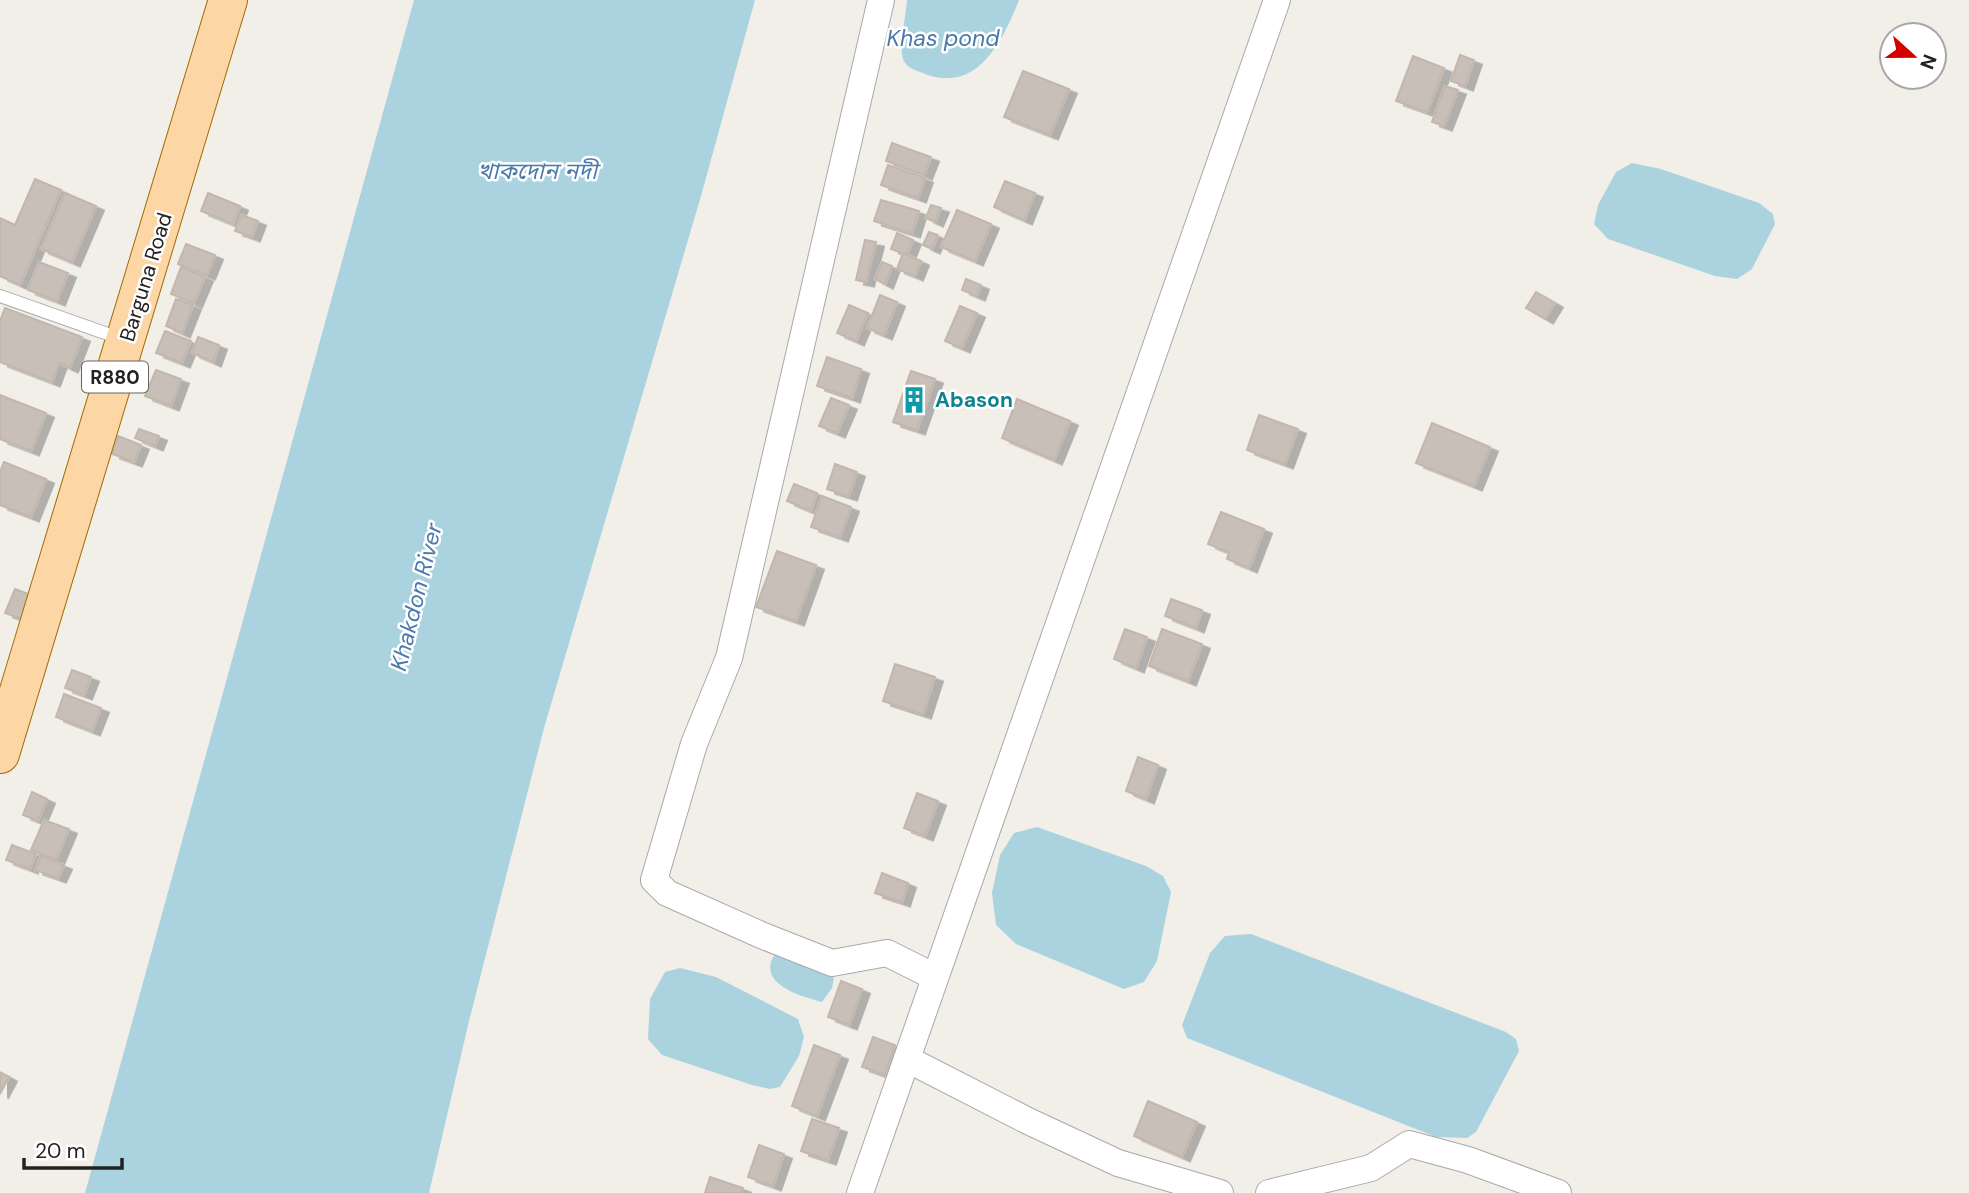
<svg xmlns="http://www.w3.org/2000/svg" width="1969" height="1193" font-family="'DM Sans','Noto Sans Bengali',sans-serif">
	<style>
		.water { fill: #aad3df }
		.building { fill: #c7bfb8; stroke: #c4b6ab; stroke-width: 2; filter: url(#shadow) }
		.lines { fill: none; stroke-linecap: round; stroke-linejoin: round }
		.lane-casing { stroke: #a9a9a9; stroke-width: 14 }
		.street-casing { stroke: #a9a9a9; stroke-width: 28 }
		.primary-casing { stroke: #a06b00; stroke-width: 40 }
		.lane { stroke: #fff; stroke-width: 12 }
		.street { stroke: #fff; stroke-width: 26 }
		.primary { stroke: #fcd6a4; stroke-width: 38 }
		.labels { text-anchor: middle; stroke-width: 5; stroke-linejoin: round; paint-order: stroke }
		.shield { fill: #fff; stroke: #646464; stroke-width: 2 }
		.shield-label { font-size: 19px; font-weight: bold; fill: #222 }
		.street-label { font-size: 21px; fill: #222; stroke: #fff }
		.culture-label { font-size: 21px; font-weight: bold; fill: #0d838f; stroke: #fff; text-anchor: start }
		.water-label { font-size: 23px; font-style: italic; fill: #4a7aab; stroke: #fff }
	</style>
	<defs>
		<filter id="shadow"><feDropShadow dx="8" dy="4.5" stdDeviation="0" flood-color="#0004"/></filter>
	</defs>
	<rect width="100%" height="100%" fill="#f2efe9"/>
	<!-- water -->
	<g class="water">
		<polygon points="414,0 755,0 701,196 544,728 469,1021 429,1193 85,1193"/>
		<path d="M907,0h112c-16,40 -41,94 -94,74 -9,-4 -18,-5 -22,-15 -4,-11 3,-45 4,-59z"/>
		<polygon points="1632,163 1661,169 1759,203 1773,214 1775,224 1752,269 1737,279 1715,276 1608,239 1594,224 1598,205 1616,172"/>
		<polygon points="1037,827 1146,866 1163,876 1171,892 1157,961 1144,982 1124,989 1016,944 996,925 992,893 1000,855 1014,833"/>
		<polygon points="1251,934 1506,1032 1516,1039 1519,1051 1476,1132 1467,1138 1436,1137 1187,1038 1182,1025 1210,953 1225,936"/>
		<path d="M778,950l56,28 -2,10 -10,14c-25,-7 -70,-20 -44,-52z"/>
		<polygon points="680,968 716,977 798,1019 804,1037 799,1056 780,1087 770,1089 752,1085 662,1055 648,1039 650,999 665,972"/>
	</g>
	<!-- building -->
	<g class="building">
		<polygon points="1460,55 1474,60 1465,86 1451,81"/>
		<polygon points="1413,56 1444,68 1427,112 1396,101"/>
		<polygon points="1023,71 1069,89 1050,135 1004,117"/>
		<polygon points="1445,86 1458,90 1444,126 1432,122"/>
		<polygon points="892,143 931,157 924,175 886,161"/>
		<polygon points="888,165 925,178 918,198 881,185"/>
		<polygon points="35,179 61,190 20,285 0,276 0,218 15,225"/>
		<polygon points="1005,181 1035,193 1024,220 994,207"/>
		<polygon points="65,193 96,206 72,262 41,249"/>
		<polygon points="208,193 240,206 233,224 201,211"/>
		<polygon points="881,200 919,211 912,233 874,221"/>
		<polygon points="931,205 941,208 935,222 926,218"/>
		<polygon points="957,210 991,224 975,261 941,247"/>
		<polygon points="242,215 258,221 252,237 235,231"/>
		<polygon points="929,232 938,235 932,249 923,245"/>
		<polygon points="897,233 913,240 907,255 891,249"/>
		<polygon points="865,240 876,242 866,282 856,280"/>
		<polygon points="186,244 215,255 207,275 178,264"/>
		<polygon points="903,253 921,261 915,276 897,269"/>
		<polygon points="39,262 68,273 57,301 28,290"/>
		<polygon points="882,262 892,266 885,284 875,279"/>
		<polygon points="181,267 205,277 194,303 171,294"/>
		<polygon points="966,279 981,285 977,296 962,290"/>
		<polygon points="1536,292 1555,303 1545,319 1526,308"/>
		<polygon points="880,295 897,302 884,335 867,328"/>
		<polygon points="176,299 193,305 182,333 166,326"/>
		<polygon points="849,305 868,313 856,341 837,333"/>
		<polygon points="960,306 977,313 962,348 945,341"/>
		<polygon points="5,308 82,337 70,368 59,363 52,382 0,362 0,321"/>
		<polygon points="165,331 191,341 182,363 156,353"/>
		<polygon points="198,337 219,345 213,362 192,353"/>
		<polygon points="827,357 861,369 852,398 817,386"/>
		<polygon points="156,370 181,379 171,406 145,396"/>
		<polygon points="911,371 935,379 917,430 893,422"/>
		<polygon points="0,395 46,413 31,451 0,439"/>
		<polygon points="831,398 849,405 837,433 819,426"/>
		<polygon points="1017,399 1070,421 1054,460 1002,438"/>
		<polygon points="1259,415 1298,429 1285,464 1247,450"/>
		<polygon points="1432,423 1490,447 1474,486 1416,463"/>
		<polygon points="139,429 159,436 155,446 135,438"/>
		<polygon points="118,436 141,445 134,462 112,454"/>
		<polygon points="4,462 46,479 31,517 0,505 0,472"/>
		<polygon points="835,464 857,472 849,496 827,489"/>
		<polygon points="794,484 817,493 811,511 787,501"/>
		<polygon points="822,496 851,507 840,537 811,527"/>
		<polygon points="1221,512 1264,529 1249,568 1227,559 1229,552 1208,544"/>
		<polygon points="777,551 816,565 796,621 756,607"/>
		<polygon points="15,589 31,595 22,619 5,613"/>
		<polygon points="1171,599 1202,610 1196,628 1165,616"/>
		<polygon points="1125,629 1147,637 1136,668 1114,659"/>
		<polygon points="1162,629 1202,644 1188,681 1149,666"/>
		<polygon points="895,664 935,677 923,714 883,701"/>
		<polygon points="72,670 91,677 84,695 65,688"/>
		<polygon points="64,694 101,708 92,731 56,717"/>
		<polygon points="1138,757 1158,765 1146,799 1126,791"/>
		<polygon points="32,792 47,799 38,821 23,815"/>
		<polygon points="917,793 938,801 925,836 904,828"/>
		<polygon points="44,820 69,829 56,860 31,850"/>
		<polygon points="12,845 36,854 30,869 6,860"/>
		<polygon points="41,856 64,865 58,878 35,870"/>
		<polygon points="882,873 908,883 902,902 875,893"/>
		<polygon points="841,981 862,989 849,1025 828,1017"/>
		<polygon points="873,1037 895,1045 885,1075 862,1067"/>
		<polygon points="814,1045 840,1055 817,1116 792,1106"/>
		<polygon points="0,1072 9,1077 0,1094"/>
		<polygon points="1148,1101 1197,1122 1182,1157 1134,1136"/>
		<polygon points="812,1119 839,1128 828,1160 801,1151"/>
		<polygon points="759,1145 784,1154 773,1186 748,1177"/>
		<polygon points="710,1177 743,1188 741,1193 705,1193"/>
	</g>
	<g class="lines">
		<defs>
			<polyline id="lane" points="0,296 122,339"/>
			<g id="street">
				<polyline points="881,0 729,658 694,744 654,880 667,893 761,935 832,963 887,953 935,977"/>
				<polyline points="907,1059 1028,1121 1118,1163 1220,1193"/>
				<polyline points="860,1193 1277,0"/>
				<polyline points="1269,1193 1371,1168 1409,1144 1468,1160 1558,1193"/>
			</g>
			<polyline id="primary" points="0,754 228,0"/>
		</defs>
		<!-- lane casing -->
		<use href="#lane" class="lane-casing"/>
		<!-- street casing -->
		<use href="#street" class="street-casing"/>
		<!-- primary casing -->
		<use href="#primary" class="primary-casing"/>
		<!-- lane -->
		<use href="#lane" class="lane"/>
		<!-- street -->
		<use href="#street" class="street"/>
		<!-- primary -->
		<use href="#primary" class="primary"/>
	</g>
	<!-- icons -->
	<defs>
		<symbol id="building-bare" viewBox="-9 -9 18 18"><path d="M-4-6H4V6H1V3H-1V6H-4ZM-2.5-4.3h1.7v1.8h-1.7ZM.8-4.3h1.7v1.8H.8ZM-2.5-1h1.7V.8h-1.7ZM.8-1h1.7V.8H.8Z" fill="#0f9aa8" stroke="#fff" stroke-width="2.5" paint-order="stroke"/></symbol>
	</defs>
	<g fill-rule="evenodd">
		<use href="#building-bare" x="895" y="381" width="38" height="38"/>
	</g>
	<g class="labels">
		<!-- shield labels -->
		<rect class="shield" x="82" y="361.5" width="66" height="31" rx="5"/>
		<g class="shield-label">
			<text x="115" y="384">R880</text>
		</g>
		<!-- street labels -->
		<g class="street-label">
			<text transform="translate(146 277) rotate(-73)" y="7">Barguna Road</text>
		</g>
		<!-- culture labels -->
		<g class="culture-label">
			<text x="935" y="407">Abason</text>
		</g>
		<!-- water labels -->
		<g class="water-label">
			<text x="943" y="46">Khas pond</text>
			<text x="537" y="179">খাকদোন নদী</text>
			<text transform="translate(416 597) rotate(-76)" y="8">Khakdon River</text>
		</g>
	</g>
	<!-- north arrow -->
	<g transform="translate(1913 56) rotate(111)"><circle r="33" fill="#ffffff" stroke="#a7a7a7" stroke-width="2"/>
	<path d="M0-5L12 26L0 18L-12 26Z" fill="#d40000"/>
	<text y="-10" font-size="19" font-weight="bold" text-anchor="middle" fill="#222222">N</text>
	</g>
	<!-- scale -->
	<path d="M24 1158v10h98v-10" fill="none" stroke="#222222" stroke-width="3.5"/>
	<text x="35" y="1158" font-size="21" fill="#222222" stroke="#ffffff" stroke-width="5" paint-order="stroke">20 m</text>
</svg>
